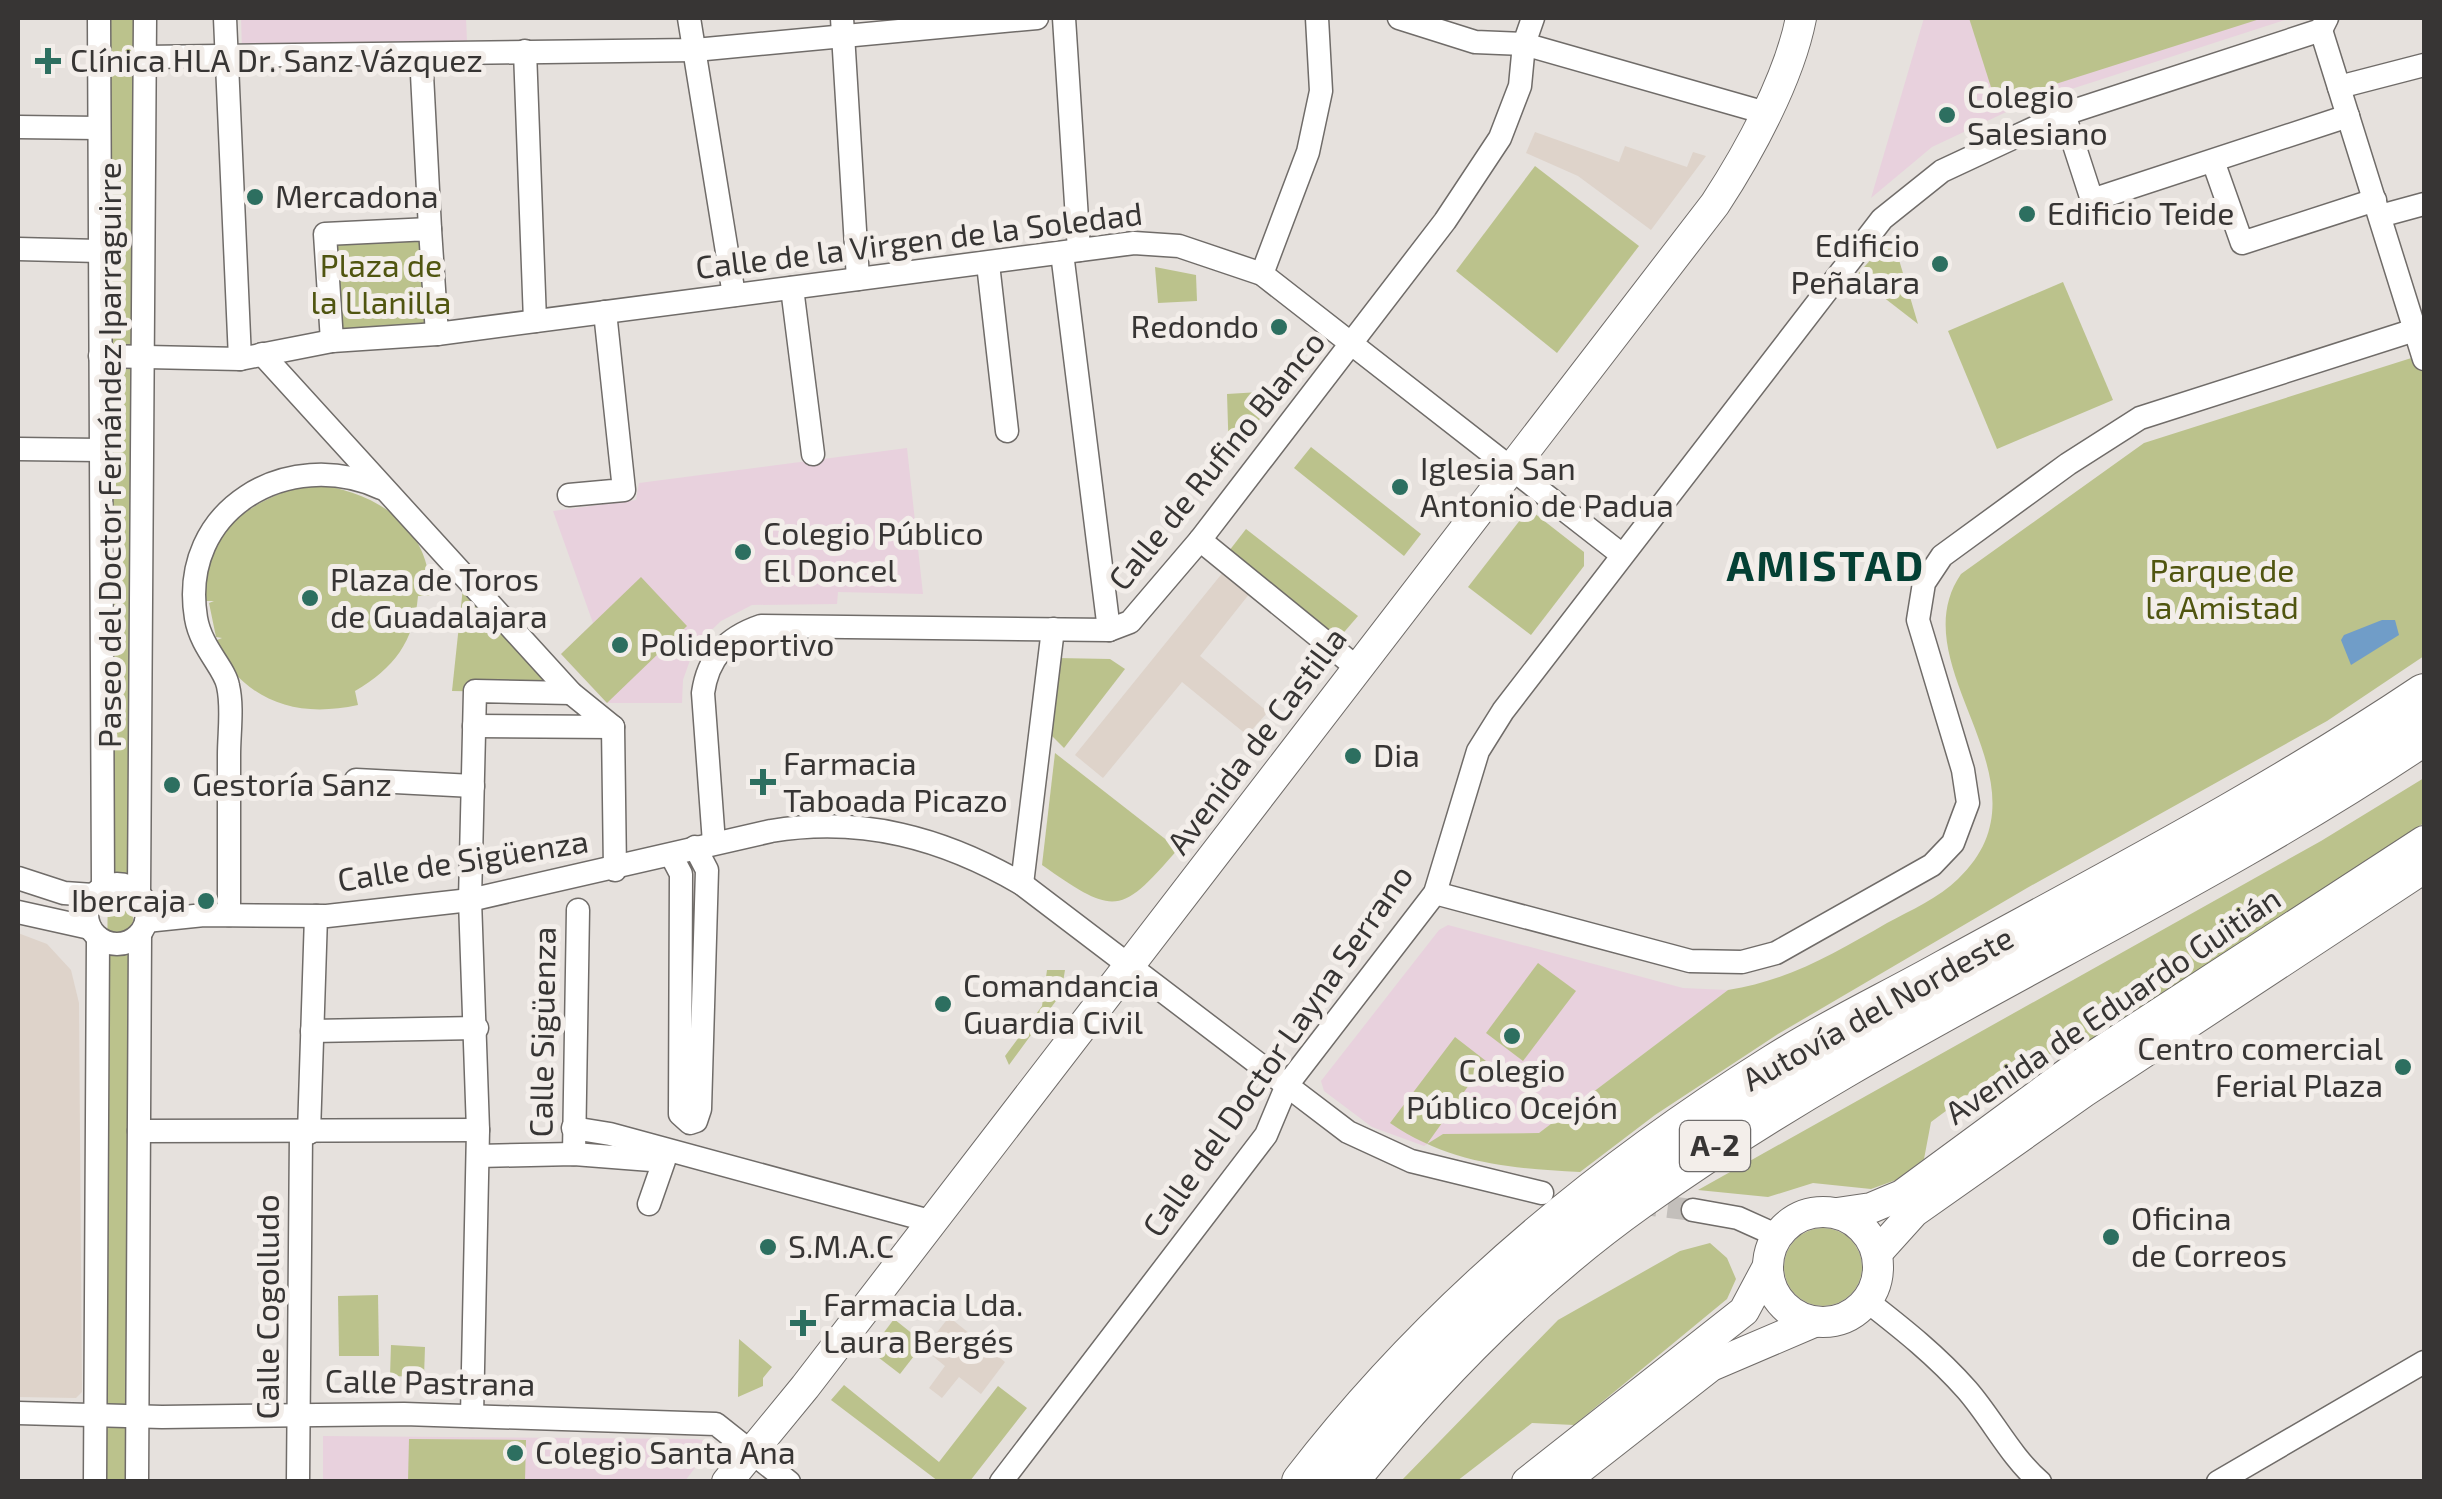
<svg xmlns="http://www.w3.org/2000/svg" width="2442" height="1499" font-family="'Exo 2',sans-serif">
	<style>
		.built { fill: #ded3ca }
		.education { fill: #e8d1dd }
		.green { fill: #bbc28c }
		.water { fill: #709dc8 }
		.lines { fill: none; stroke-linecap: round; stroke-linejoin: round }
		.street-tunnel { stroke: #c3bfbb; stroke-width: 22; stroke-dasharray: 22 11; stroke-linecap: butt }
		.street-casing { stroke: #706c69; stroke-width: 25 }
		.secondary-casing { stroke: #706c69; stroke-width: 32 }
		.highway-casing { stroke: #706c69; stroke-width: 42 }
		.street { stroke: #fff; stroke-width: 22 }
		.secondary { stroke: #fff; stroke-width: 30 }
		.highway { stroke: #fff; stroke-width: 40 }
		.poi-dot { fill: #2d6f60; stroke: #f3eeea; stroke-width: 4 }
		.labels { text-anchor: middle; stroke-width: 10; stroke-linejoin: round; paint-order: stroke }
		.shield { fill: #f3eeea; stroke: #6f6c6b; stroke-width: 2.5 }
		.shield-label { font-size: 30px; font-weight: bold; fill: #373534 }
		.poi-label { font-size: 32px; fill: #373534; stroke: #f3eeea; text-anchor: start }
		.street-label { font-size: 32px; fill: #373534; stroke: #f3eeea }
		.park-label { font-size: 32px; fill: #505510; stroke: #f3eeea }
		.district-label { font-size: 42px; font-weight: bold; letter-spacing: 2.5px; fill: #044034; stroke: #f3eeea }
	</style>
	<rect width="100%" height="100%" fill="#e6e1dd"/>
	<!-- built -->
	<g class="built">
		<polygon points="1535,132 1619,162 1625,146 1687,167 1693,152 1706,156 1651,230 1578,176 1526,153"/>
		<polygon points="1224,571 1250,593 1200,656 1268,712 1247,735 1182,682 1103,778 1075,755"/>
		<polygon points="18,933 47,944 71,970 79,1003 82,1392 76,1398 18,1397"/>
		<polygon points="949,1317 1005,1362 981,1394 959,1377 942,1398 929,1388 945,1366 924,1349"/>
	</g>
	<!-- education -->
	<g class="education">
		<polygon points="241,18 466,18 467,41 242,49"/>
		<polygon points="1924,18 2291,18 2019,106 1932,147 1871,198"/>
		<polygon points="907,448 923,594 838,592 837,604 752,605 721,621 695,646 683,680 682,703 607,703 561,654 593,623 553,511 636,500 639,483"/>
		<polygon points="1448,925 1683,988 1728,990 1539,1133 1443,1134 1424,1146 1372,1127 1324,1091 1321,1081 1439,930"/>
		<polygon points="323,1436 696,1439 707,1441 710,1448 685,1481 323,1482"/>
	</g>
	<!-- green -->
	<g class="green">
		<polygon points="110,18 136,18 131,1481 106,1482"/>
		<polygon points="1969,18 2263,18 1996,103"/>
		<polygon points="1535,166 1639,246 1557,353 1456,271"/>
		<polygon points="430,229 437,334 332,341 325,234"/>
		<polygon points="1892,236 1918,324 1856,276"/>
		<polygon points="1155,267 1196,275 1197,301 1158,303"/>
		<polygon points="2063,282 2113,400 1997,449 1948,331"/>
		<path d="M2424,354v302l-97,65 -300,167 -249,146 -123,81 -75,57c-71,-4 -130,-8 -190,-49l65,-86 31,24 -59,83 16,-10 96,-1 189,-143c60,-9 107,-37 159,-67 24,-13 52,-25 71,-44 102,-97 -61,-211 3,-305l183,-131z"/>
		<polygon points="1276,391 1271,405 1229,458 1227,394"/>
		<polygon points="1311,447 1421,534 1404,556 1294,468"/>
		<path d="M311,483c65,10 118,39 120,113h-13c-4,46 -24,72 -63,95l3,14c-65,14 -113,-5 -146,-63l10,-4 -6,-1 -7,-34 5,-2h-11c2,-73 45,-99 108,-118z"/>
		<polygon points="1534,513 1584,552 1584,566 1531,635 1468,587 1524,515"/>
		<polygon points="1246,529 1358,616 1339,638 1229,551"/>
		<polygon points="641,577 687,626 607,703 561,654"/>
		<polygon points="464,578 571,693 452,691"/>
		<polygon points="1057,658 1110,659 1125,669 1064,748 1049,733"/>
		<path d="M1055,753l123,96c-58,67 -63,67 -136,16z"/>
		<polygon points="2424,778 2424,823 2069,1058 2028,1050 1931,1122 1924,1159 1896,1180 1871,1189 1813,1183 1768,1197 1698,1190 2321,841"/>
		<polygon points="1538,963 1576,991 1523,1061 1486,1033"/>
		<polygon points="1047,970 1065,970 1061,994 1009,1065 1005,1056 1042,1006"/>
		<circle cx="1823" cy="1267" r="39"/>
		<polygon points="1710,1243 1727,1258 1736,1279 1727,1299 1574,1425 1532,1423 1457,1481 1401,1481 1558,1320 1680,1251"/>
		<polygon points="378,1295 379,1356 339,1356 338,1296"/>
		<polygon points="894,1319 924,1343 900,1374 870,1351"/>
		<polygon points="739,1339 772,1367 763,1378 763,1386 738,1397"/>
		<polygon points="391,1345 425,1347 424,1377 390,1376"/>
		<polygon points="844,1385 939,1462 998,1386 1027,1408 970,1481 938,1481 831,1400"/>
		<polygon points="409,1439 526,1440 525,1481 408,1481"/>
	</g>
	<!-- water -->
	<polygon class="water" points="2382,620 2395,620 2399,635 2351,665 2341,640 2344,635"/>
	<g class="lines">
		<!-- street-tunnel -->
		<polyline class="street-tunnel" points="1635,1203 1693,1210"/>
		<defs>
			<g id="street">
				<polyline points="99,18 103,887"/>
				<polyline points="225,18 240,359"/>
				<polyline points="689,18 734,295"/>
				<polyline points="842,18 858,279"/>
				<polyline points="1064,18 1079,250"/>
				<polyline points="1399,18 1475,42 1524,44 1766,113"/>
				<polyline points="2321,30 2424,359"/>
				<polyline points="525,51 535,321"/>
				<polyline points="421,55 430,229"/>
				<polyline points="144,57 695,50 1037,18"/>
				<polyline points="2339,87 2424,65"/>
				<polyline points="2064,114 2092,200 2348,116"/>
				<polyline points="18,127 99,128"/>
				<polyline points="2213,161 2242,243 2375,200"/>
				<polyline points="2380,216 2424,204"/>
				<polyline points="18,249 99,251"/>
				<polyline points="1062,253 1109,630"/>
				<polyline points="988,264 1007,431"/>
				<polyline points="1262,274 1308,152 1321,91 1317,18"/>
				<polyline points="792,288 813,454"/>
				<polyline points="332,341 325,234 430,229 437,334"/>
				<polyline points="262,354 571,693 613,727 474,726"/>
				<polyline points="100,356 240,359 332,341 437,334 1134,243 1179,246 1262,274 1621,554"/>
				<polyline points="18,449 100,450"/>
				<polyline points="569,495 624,490 605,312"/>
				<polyline points="1200,540 1356,667"/>
				<polyline points="613,727 615,870"/>
				<polyline points="356,780 473,786"/>
				<path d="M714,843l-11,-150c5,-35 23,-55 58,-67l348,4 21,-8 70,-82 245,-319 55,-83 20,-52 4,-42 9,-26"/>
				<polyline points="671,855 681,874 680,1114 690,1123 696,1121 700,1109 707,870 695,847"/>
				<polyline points="18,878 64,893 93,895"/>
				<circle cx="117" cy="914" r="30"/>
				<polyline points="1022,884 1053,629"/>
				<polyline points="139,893 145,18"/>
				<polyline points="1435,893 1690,961 1742,962 1776,953 1932,865 1953,843 1968,803 1963,770 1918,620 1924,583 1942,556 2068,464 2140,418 2424,327"/>
				<polyline points="18,912 90,928"/>
				<path d="M229,915c0,-54 0,-107 0,-160 0,-22 4,-48 -1,-69 -3,-18 -27,-38 -32,-68 -18,-109 92,-172 185,-130"/>
				<path d="M146,921l58,-6 123,1 143,-16 301,-69c91,-15 172,7 251,53l326,248 63,29 131,32"/>
				<polyline points="312,1031 477,1028"/>
				<polyline points="573,1128 610,1134 930,1221"/>
				<polyline points="139,1131 478,1130"/>
				<polyline points="309,1133 316,916"/>
				<polyline points="574,1154 578,910"/>
				<polyline points="478,1156 574,1154 664,1161 649,1204"/>
				<polyline points="1693,1210 1738,1218 1778,1236"/>
				<path d="M1867,1301c36,28 70,55 100,89 26,30 43,66 73,92"/>
				<polyline points="18,1413 162,1417 404,1414 716,1424 789,1482"/>
				<polyline points="472,1416 478,1130 470,900 475,691 571,693"/>
				<polyline points="95,1482 98,938"/>
				<polyline points="137,1482 140,934"/>
				<polyline points="298,1482 301,1133"/>
				<polyline points="1001,1482 1266,1135 1287,1085 1435,893 1478,751 1503,711 1882,219 1942,171 2064,114 2321,30 2327,18"/>
				<polyline points="2218,1482 2424,1362"/>
			</g>
			<g id="secondary">
				<circle cx="1823" cy="1267" r="55"/>
				<polyline points="1837,1213 1871,1208 1902,1195 2069,1072 2424,841"/>
				<polyline points="1877,1253 1914,1212 2084,1092 2424,868"/>
				<path d="M727,1482l78,-95 910,-1183c34,-52 74,-125 86,-186"/>
				<polyline points="1527,1482 1744,1311 1768,1266"/>
				<polyline points="1563,1482 1711,1366 1814,1322"/>
			</g>
			<g id="highway">
				<path d="M1302,1482c130,-169 293,-305 473,-418 55,-35 115,-63 172,-95 161,-88 325,-173 477,-275"/>
				<path d="M1347,1482c85,-106 181,-204 292,-283 247,-177 533,-294 785,-464"/>
			</g>
		</defs>
		<!-- street casing -->
		<use href="#street" class="street-casing"/>
		<!-- secondary casing -->
		<use href="#secondary" class="secondary-casing"/>
		<!-- highway casing -->
		<use href="#highway" class="highway-casing"/>
		<!-- street -->
		<use href="#street" class="street"/>
		<!-- secondary -->
		<use href="#secondary" class="secondary"/>
		<!-- highway -->
		<use href="#highway" class="highway"/>
	</g>
	<!-- markers -->
	<g class="poi-dot">
		<path d="M43 46h10v10h10v10h-10v10h-10v-10h-10v-10h10z"/>
		<circle cx="1947" cy="115" r="10"/>
		<circle cx="255" cy="197" r="10"/>
		<circle cx="2027" cy="214" r="10"/>
		<circle cx="1940" cy="264" r="10"/>
		<circle cx="1279" cy="327" r="10"/>
		<circle cx="1400" cy="487" r="10"/>
		<circle cx="743" cy="552" r="10"/>
		<circle cx="310" cy="598" r="10"/>
		<circle cx="620" cy="645" r="10"/>
		<circle cx="1353" cy="756" r="10"/>
		<path d="M758 767h10v10h10v10h-10v10h-10v-10h-10v-10h10z"/>
		<circle cx="172" cy="785" r="10"/>
		<circle cx="206" cy="901" r="10"/>
		<circle cx="943" cy="1004" r="10"/>
		<circle cx="1512" cy="1036" r="10"/>
		<circle cx="2403" cy="1067" r="10"/>
		<circle cx="2111" cy="1237" r="10"/>
		<circle cx="768" cy="1247" r="10"/>
		<path d="M798 1308h10v10h10v10h-10v10h-10v-10h-10v-10h10z"/>
		<circle cx="515" cy="1453" r="10"/>
	</g>
	<g class="labels">
		<!-- shield labels -->
		<rect class="shield" x="1680" y="1121" width="70" height="50" rx="8"/>
		<g class="shield-label">
			<text x="1715" y="1156">A-2</text>
		</g>
		<!-- poi labels -->
		<g class="poi-label">
			<text x="70" y="72">Clínica HLA Dr. Sanz Vázquez</text>
			<text x="1967" y="108">Colegio<tspan x="1967" dy="37">Salesiano</tspan></text>
			<text x="275" y="208">Mercadona</text>
			<text x="2047" y="225">Edificio Teide</text>
			<text x="1920" y="257" text-anchor="end">Edificio<tspan x="1920" dy="37">Peñalara</tspan></text>
			<text x="1259" y="338" text-anchor="end">Redondo</text>
			<text x="1420" y="480">Iglesia San<tspan x="1420" dy="37">Antonio de Padua</tspan></text>
			<text x="763" y="545">Colegio Público<tspan x="763" dy="37">El Doncel</tspan></text>
			<text x="330" y="591">Plaza de Toros<tspan x="330" dy="37">de Guadalajara</tspan></text>
			<text x="640" y="656">Polideportivo</text>
			<text x="1373" y="767">Dia</text>
			<text x="783" y="775">Farmacia<tspan x="783" dy="37">Taboada Picazo</tspan></text>
			<text x="192" y="796">Gestoría Sanz</text>
			<text x="186" y="912" text-anchor="end">Ibercaja</text>
			<text x="963" y="997">Comandancia<tspan x="963" dy="37">Guardia Civil</tspan></text>
			<text x="2383" y="1060" text-anchor="end">Centro comercial<tspan x="2383" dy="37">Ferial Plaza</tspan></text>
			<text x="1512" y="1082" text-anchor="middle">Colegio<tspan x="1512" dy="37">Público Ocejón</tspan></text>
			<text x="2131" y="1230">Oficina<tspan x="2131" dy="37">de Correos</tspan></text>
			<text x="788" y="1258">S.M.A.C</text>
			<text x="823" y="1316">Farmacia Lda.<tspan x="823" dy="37">Laura Bergés</tspan></text>
			<text x="535" y="1464">Colegio Santa Ana</text>
		</g>
		<!-- street labels -->
		<g class="street-label">
			<text transform="translate(919 241) rotate(-7)" y="11">Calle de la Virgen de la Soledad</text>
			<text transform="translate(110 455) rotate(-90)" y="11">Paseo del Doctor Fernández Iparraguirre</text>
			<text transform="translate(1217 461) rotate(-51)" y="11">Calle de Rufino Blanco</text>
			<text transform="translate(1257 741) rotate(-53)" y="11">Avenida de Castilla</text>
			<text transform="translate(463 861) rotate(-9)" y="11">Calle de Sigüenza</text>
			<text transform="translate(2113 1006) rotate(-34)" y="11">Avenida de Eduardo Guitián</text>
			<text transform="translate(1878 1009) rotate(-29)" y="11">Autovía del Nordeste</text>
			<text transform="translate(543 1032) rotate(-89)" y="11">Calle Sigüenza</text>
			<text transform="translate(1278 1051) rotate(-55)" y="11">Calle del Doctor Layna Serrano</text>
			<text transform="translate(268 1307) rotate(-90)" y="11">Calle Cogolludo</text>
			<text transform="translate(430 1383) rotate(1)" y="11">Calle Pastrana</text>
		</g>
		<!-- park labels -->
		<g class="park-label">
			<text x="381" y="277">Plaza de<tspan x="381" dy="37">la Llanilla</tspan></text>
			<text x="2222" y="582">Parque de<tspan x="2222" dy="37">la Amistad</tspan></text>
		</g>
		<!-- district labels -->
		<g class="district-label">
			<text x="1826" y="581">AMISTAD</text>
		</g>
	</g>
	<!-- border -->
	<rect width="2442" height="1499" fill="none" stroke="#373534" stroke-width="40"/>
</svg>
